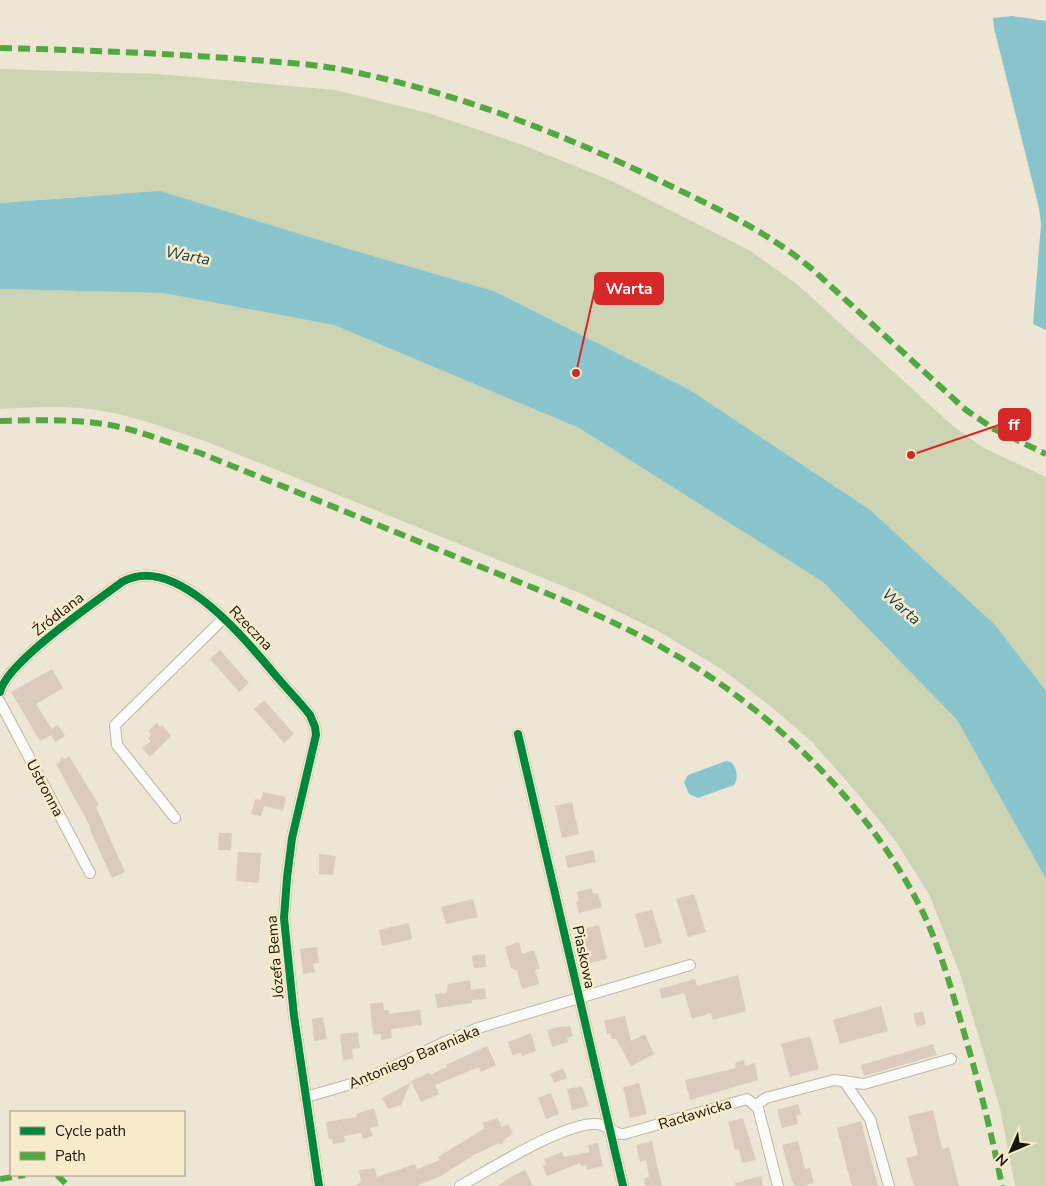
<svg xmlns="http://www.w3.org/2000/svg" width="1046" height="1186" font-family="'Nunito Sans',sans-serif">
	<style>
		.green { fill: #ccd4b3 }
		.water { fill: #8ac4cc }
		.building { fill: #dbcbbe }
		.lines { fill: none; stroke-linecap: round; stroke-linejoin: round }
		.minor-casing { stroke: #bcb7a9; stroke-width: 12 }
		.minor { stroke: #fcfbf9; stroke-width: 10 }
		.quiet { stroke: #52a941; stroke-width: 6; stroke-dasharray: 12 6; stroke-linecap: butt }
		.cycleway-casing { stroke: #f7ebcb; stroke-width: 11 }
		.cycleway { stroke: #00873e; stroke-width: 8 }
		.labels { text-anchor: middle; stroke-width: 5; stroke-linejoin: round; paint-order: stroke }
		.street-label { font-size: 15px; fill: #1a160b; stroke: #f7ebcb }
		.water-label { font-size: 16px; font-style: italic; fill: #143d45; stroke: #f7ebcb }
		.leader { fill: none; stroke: #d62828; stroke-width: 2 }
		.callout-dot { fill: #d62828; stroke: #f7ebcb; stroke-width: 2 }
		.callout { fill: #d62828; stroke: #d62828; stroke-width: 2 }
		.callout-label { font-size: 16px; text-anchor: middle; font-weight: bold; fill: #fff }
	</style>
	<rect width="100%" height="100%" fill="#ede6d5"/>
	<!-- green -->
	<g class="green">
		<polygon points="0,69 158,74 335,90 428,113 523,145 612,181 749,250 798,285 953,426 984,448 1046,477 1046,691 869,509 690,390 494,291 342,247 88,196 0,203"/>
		<path d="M0,289l163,4 171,32 245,103 244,154 134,138 89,159v307h-31l-15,-78 -40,-134 -30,-78 -33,-53 -39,-49 -46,-52 -43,-37 -46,-35 -65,-39 -78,-38 -375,-152c-32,-10 -64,-23 -97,-29 -35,-7 -73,-5 -108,-3z"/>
	</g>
	<!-- water -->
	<g class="water">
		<polygon points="1012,16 1046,21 1046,330 1033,324 1041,224 1039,208 994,28 993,18"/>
		<polygon points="160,191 342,247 494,291 690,390 869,509 995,625 1046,691 1046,879 957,720 823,582 579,428 334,325 163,293 0,289 0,203"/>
		<path d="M726,761l5,1c6,6 8,16 3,23l-36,13 -9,-4 -5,-12 4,-7z"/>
	</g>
	<!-- building -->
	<g class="building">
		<polygon points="220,650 249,683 239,692 210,659"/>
		<polygon points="52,669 63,688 36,704 52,729 58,725 65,736 55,742 51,735 40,741 11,692"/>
		<polygon points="264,700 294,734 284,743 254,709"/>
		<polygon points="157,723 160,727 162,725 171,736 150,757 142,748 151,741 148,738 151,735 148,731"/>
		<polygon points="69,756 99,805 96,807 125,872 112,878 91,832 90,826 56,764 60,762 61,757 65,759"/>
		<polygon points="263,792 286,797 283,811 264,806 261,816 251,814 255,799 261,800"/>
		<polygon points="572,802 579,834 562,838 555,806"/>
		<polygon points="219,833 232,833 231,850 218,850"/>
		<polygon points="593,850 596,862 568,868 565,856"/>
		<polygon points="238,852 261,853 259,883 236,881"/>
		<polygon points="319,854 336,856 333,875 319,874"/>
		<polygon points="592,888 593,894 598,893 602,907 579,913 576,902 579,901 577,892"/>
		<polygon points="694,894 706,932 688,937 676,899"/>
		<polygon points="473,899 478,917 446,924 441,907"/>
		<polygon points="652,910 662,943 645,948 635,914"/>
		<polygon points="409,923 412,939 382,946 379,930"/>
		<polygon points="599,925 607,959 590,963 582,929"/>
		<polygon points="519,942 522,954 534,950 540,969 535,970 539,984 522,989 517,971 511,968 505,947"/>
		<polygon points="317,947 319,963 313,964 315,972 303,974 300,949"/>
		<polygon points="485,954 486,967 474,968 472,956"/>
		<polygon points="738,975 746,1011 713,1020 711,1013 692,1019 684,993 662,999 659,989 695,979 697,986"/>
		<polygon points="470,980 471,990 485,988 486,999 472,1000 472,1003 437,1008 435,994 446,993 448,984"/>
		<polygon points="383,1002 384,1010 388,1010 389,1014 420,1010 422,1025 391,1029 392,1038 381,1040 381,1034 373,1035 370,1004"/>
		<polygon points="881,1006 888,1031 840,1044 833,1020"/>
		<polygon points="923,1011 926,1024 917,1027 913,1014"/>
		<polygon points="625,1016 631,1041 645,1034 654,1054 631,1066 616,1039 612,1039 610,1033 607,1034 604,1021"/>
		<polygon points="323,1017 327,1039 314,1041 312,1019"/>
		<polygon points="563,1026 564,1027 570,1026 573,1036 567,1038 568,1042 552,1047 547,1030"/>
		<polygon points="358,1032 360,1048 352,1049 353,1059 343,1060 340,1034"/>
		<polygon points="531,1033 536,1051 522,1056 521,1053 512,1055 508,1042"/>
		<polygon points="810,1036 819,1069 790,1077 781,1044"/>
		<polygon points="933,1044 937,1055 864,1076 861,1065"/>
		<polygon points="487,1046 496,1065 481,1072 479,1067 435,1085 439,1094 421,1102 411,1081 429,1073 430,1075 447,1067 446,1065"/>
		<polygon points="744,1060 745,1066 755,1063 758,1080 690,1100 685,1080 736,1068 735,1063"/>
		<polygon points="563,1068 567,1078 554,1083 550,1074"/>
		<polygon points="411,1082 401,1105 388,1109 382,1098"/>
		<polygon points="639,1083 647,1114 630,1118 623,1087"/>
		<polygon points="582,1086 589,1106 572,1110 567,1089"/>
		<polygon points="551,1093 559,1114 546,1119 538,1098"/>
		<polygon points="798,1104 801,1114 796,1116 798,1124 782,1128 777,1110"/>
		<polygon points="374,1108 379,1126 370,1128 373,1136 363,1139 361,1133 344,1136 345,1142 333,1144 332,1139 329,1139 326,1122 357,1117 356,1114"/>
		<polygon points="933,1110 942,1149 949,1147 959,1186 914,1186 906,1158 918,1155 908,1116"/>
		<polygon points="497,1118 502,1127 508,1124 513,1133 503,1141 503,1145 499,1143 474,1155 439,1177 416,1186 355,1186 361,1182 359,1170 375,1168 377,1177 415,1164 417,1169 440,1160 438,1157 485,1128 482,1123"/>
		<polygon points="743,1118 756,1160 742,1163 739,1149 735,1150 728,1122"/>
		<polygon points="861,1121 878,1186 852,1186 850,1180 837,1128"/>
		<polygon points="652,1141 657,1165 662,1186 645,1186 644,1179 649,1177 646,1160 640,1162 636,1145"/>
		<polygon points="798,1141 805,1169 810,1168 814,1183 802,1186 795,1186 792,1181 782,1145"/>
		<polygon points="598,1143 603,1166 587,1170 586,1165 581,1166 580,1163 547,1176 543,1166 546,1165 544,1159 562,1152 564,1157 589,1152 588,1145"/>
		<polygon points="525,1170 533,1186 498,1186 509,1178"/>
		<polygon points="761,1176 763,1186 735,1186 735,1183"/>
	</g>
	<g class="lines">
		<defs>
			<g id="minor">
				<path d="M0,692c6,-29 95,-90 122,-110 54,-31 125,60 155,95 11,13 23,25 33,38l5,12 1,8 -24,103 -5,40 -3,40 10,98 25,170"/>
				<polyline points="0,702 90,873"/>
				<polyline points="518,734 623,1186"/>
				<polyline points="175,818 117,745 115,725 224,618"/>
				<polyline points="844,1081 870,1119 889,1186"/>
				<polyline points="306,1097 365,1080 447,1041 478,1028 690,965"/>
				<polyline points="756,1105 766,1098 834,1080 864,1084 951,1059"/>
				<path d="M460,1186c31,-17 103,-63 136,-62 11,0 17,11 28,10l123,-35 11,9 20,78"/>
			</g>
		</defs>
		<!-- minor casing -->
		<use href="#minor" class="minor-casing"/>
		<!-- minor -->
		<use href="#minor" class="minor"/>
		<!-- quiet -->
		<g class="quiet">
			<path d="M0,48c81,2 161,5 241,11 33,3 66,4 98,10 110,21 217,62 317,110 54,26 110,51 156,90l154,141 28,19 52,25"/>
			<path d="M0,421c34,-1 70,-2 104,3 33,5 65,19 96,29 87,35 174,70 261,106 75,30 153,59 223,101 92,56 183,144 233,241 20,37 32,80 44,121 16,54 30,108 41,164"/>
			<polyline points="57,1175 68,1186"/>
			<polyline points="0,1179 25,1175"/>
		</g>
		<defs>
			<g id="cycleway">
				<path d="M0,692c6,-29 95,-90 122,-110 54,-31 125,60 155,95 11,13 23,25 33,38l5,12 1,8 -24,103 -5,40 -3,40 10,98 25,170"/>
				<polyline points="518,734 623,1186"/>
			</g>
		</defs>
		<!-- cycleway casing -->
		<use href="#cycleway" class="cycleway-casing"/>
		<!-- cycleway -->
		<use href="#cycleway" class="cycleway"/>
	</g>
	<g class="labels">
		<!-- street labels -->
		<g class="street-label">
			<text transform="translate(58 614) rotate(-38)" y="5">Źródlana</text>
			<text transform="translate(251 628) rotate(46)" y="5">Rzeczna</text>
			<text transform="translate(45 788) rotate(62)" y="5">Ustronna</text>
			<text transform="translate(275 957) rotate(-95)" y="5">Józefa Bema</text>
			<text transform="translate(584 957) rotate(78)" y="5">Piaskowa</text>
			<text transform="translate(414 1057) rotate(-23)" y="5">Antoniego Baraniaka</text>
			<text transform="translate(695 1114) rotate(-17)" y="5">Racławicka</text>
		</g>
		<!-- water labels -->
		<g class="water-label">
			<text transform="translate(188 255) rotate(11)" y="6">Warta</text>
			<text transform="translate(902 606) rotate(42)" y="6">Warta</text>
		</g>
	</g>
	<!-- callouts -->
	<path class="leader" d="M576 373L595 289M911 455L999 425"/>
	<g class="callout-dot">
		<circle cx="576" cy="373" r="5"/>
		<circle cx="911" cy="455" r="5"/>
	</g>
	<g class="callout">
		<rect x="595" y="273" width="68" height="31" rx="5"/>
		<rect x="999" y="409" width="31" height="31" rx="5"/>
	</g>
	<g class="callout-label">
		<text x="629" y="294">Warta</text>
		<text x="1014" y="430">ff</text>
	</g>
	<!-- legend -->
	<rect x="10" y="1111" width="175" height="65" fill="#f7ebcb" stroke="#9f967e"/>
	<rect x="20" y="1127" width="25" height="8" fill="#00873e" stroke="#9f967e"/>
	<text x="55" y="1136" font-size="15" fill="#1a160b">Cycle path</text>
	<rect x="20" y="1152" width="25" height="8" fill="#52a941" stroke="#9f967e"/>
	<text x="55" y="1161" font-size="15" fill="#1a160b">Path</text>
	<!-- north arrow -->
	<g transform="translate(1011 1151) rotate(225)" stroke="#f7ebcb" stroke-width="4" paint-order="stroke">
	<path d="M0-4L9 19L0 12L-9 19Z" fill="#1a160b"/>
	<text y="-8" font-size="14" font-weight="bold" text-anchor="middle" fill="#1a160b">N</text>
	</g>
</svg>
